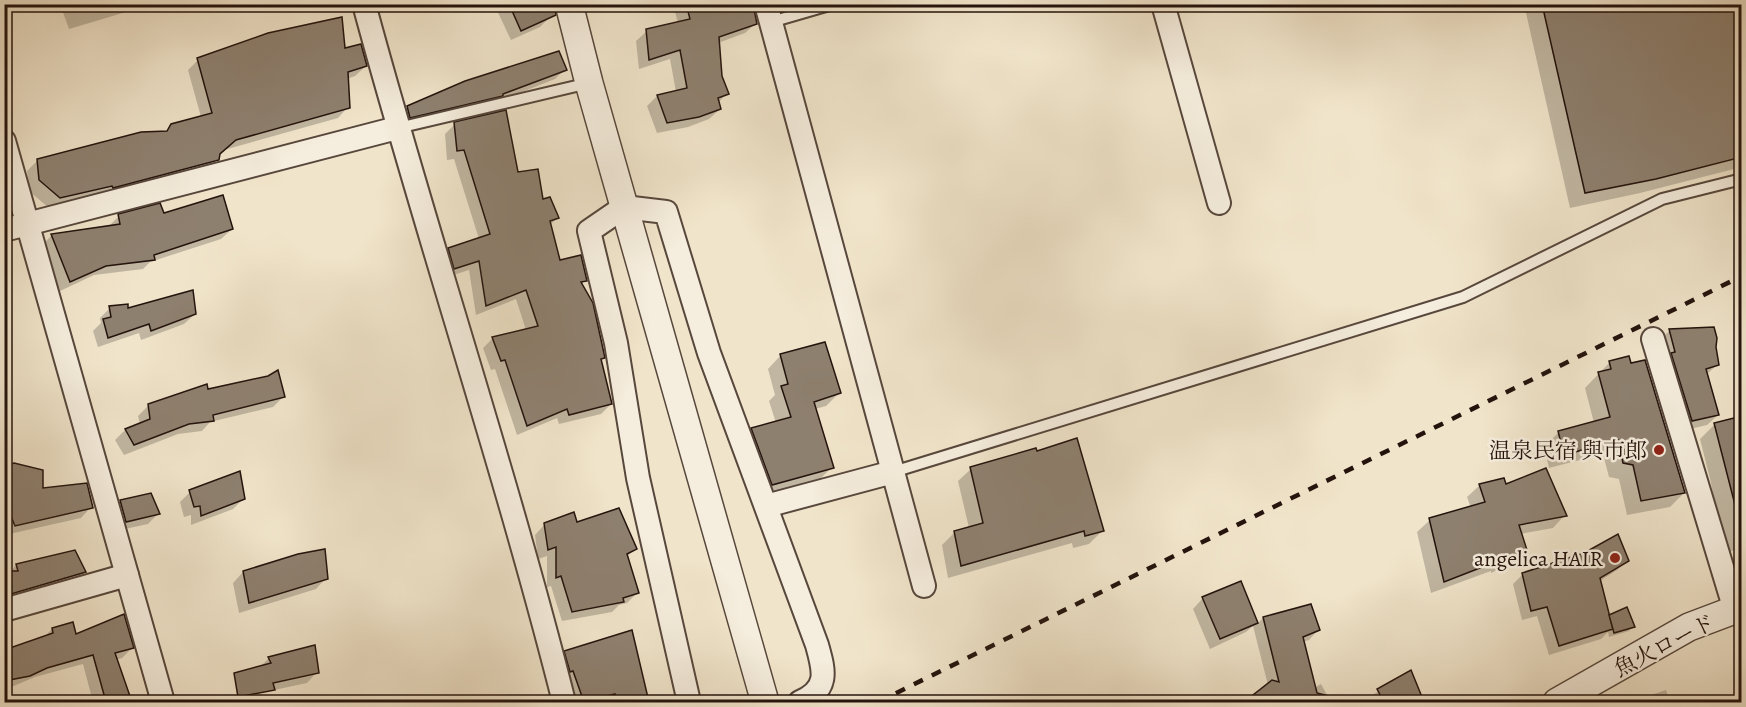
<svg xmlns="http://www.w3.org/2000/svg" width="1746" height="707" font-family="Alegreya,'Noto Serif JP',serif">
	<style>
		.shadow { fill: #0003 }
		.building { fill: #8e806f; stroke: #24130d; stroke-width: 1.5 }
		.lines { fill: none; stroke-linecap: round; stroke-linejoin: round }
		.service-casing { stroke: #57473c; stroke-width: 14 }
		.minor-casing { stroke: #57473c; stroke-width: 26 }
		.tertiary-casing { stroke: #57473c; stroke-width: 30 }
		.service { stroke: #f5eddd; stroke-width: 10 }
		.minor { stroke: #f5eddd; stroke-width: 22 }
		.tertiary { stroke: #f5eddd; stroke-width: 27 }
		.rail { stroke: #24130d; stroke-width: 4.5; stroke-dasharray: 10 10; stroke-linecap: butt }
		.poi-dot { fill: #8f2418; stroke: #f5eddd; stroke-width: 2 }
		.labels { text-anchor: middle; stroke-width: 5; stroke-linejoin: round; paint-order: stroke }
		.poi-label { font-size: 22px; fill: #24130d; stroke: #f5eddd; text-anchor: end }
		.street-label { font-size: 22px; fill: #24130d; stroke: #f5eddd }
	</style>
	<rect width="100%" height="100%" fill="#f0e4ca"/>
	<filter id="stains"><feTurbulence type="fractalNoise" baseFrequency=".00333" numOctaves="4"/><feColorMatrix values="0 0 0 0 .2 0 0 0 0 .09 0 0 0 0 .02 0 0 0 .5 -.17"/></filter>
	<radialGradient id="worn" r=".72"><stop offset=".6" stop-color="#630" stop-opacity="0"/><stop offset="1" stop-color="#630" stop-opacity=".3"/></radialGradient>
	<!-- shadow -->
	<g class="shadow">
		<polygon points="60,4 153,4 69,29"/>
		<polygon points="494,4 543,4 550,17 540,27 511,40"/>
		<polygon points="673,4 708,4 710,10 756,23 745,33 718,43 721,76 727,93 718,103 720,109 709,119 688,127 657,133 647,106 657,96 676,92 670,59 639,69 636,41 647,31 678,23"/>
		<polygon points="1524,4 1732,4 1742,39 1742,167 1640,193 1570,208"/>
		<polygon points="344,50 366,66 355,76 347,79 348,107 338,118 224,150 207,170 49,208 29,191 27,171 38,160 165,133 172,125 201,117 188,70 198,60"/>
		<polygon points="565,69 555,79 494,103 400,127 397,118 407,108"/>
		<polygon points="455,124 517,174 557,218 550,225 559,262 585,280 581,285 603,358 600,361 611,404 601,414 559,424 557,418 517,435 495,369 491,370 483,348 493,338 526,330 516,299 476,315 469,270 444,278 439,259 449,249 479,239 454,159 447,160 445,134"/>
		<polygon points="163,215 232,229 221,239 150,262 143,269 94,275 60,291 42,245 52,235 109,226 119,216"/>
		<polygon points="110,308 127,309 195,314 184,324 141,340 139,333 98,347 93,331 101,323 100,318"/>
		<polygon points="1713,329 1718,364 1707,374 1718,415 1707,425 1682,431 1659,341 1669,331"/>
		<polygon points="781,355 840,392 826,406 815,409 832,467 819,480 759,497 739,443 752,430 776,423 769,401 775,395 768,369"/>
		<polygon points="1610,362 1630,365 1684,493 1670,507 1627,515 1619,479 1609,477 1603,454 1549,468 1544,447 1558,433 1594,423 1585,388"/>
		<polygon points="207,391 283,397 273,407 210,422 202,431 178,434 124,455 115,440 125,430 140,424 138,416 149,405"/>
		<polygon points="1742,418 1742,547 1724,554 1711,483 1700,439 1715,424"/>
		<polygon points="4,467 42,489 91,507 81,518 5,535"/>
		<polygon points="971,469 1102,531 1089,544 1073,548 1072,543 948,578 942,545 955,532 969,528 958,481"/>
		<polygon points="1480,485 1505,486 1565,515 1553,528 1520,534 1525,550 1512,563 1491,573 1491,571 1431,593 1417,532 1430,520 1471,508 1467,497"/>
		<polygon points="190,492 243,499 233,509 191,525 191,515 184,517 180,502"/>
		<polygon points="120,501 158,514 148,524 116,531 110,511"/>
		<polygon points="545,524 635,549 626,557 637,593 627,603 619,605 612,612 562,621 551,586 547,587 547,556 538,559 535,535"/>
		<polygon points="1627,560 1617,570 1600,581 1608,617 1633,626 1629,631 1609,637 1608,632 1601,639 1549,655 1537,616 1522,620 1513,584 1523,574"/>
		<polygon points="16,565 85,572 74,582 4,602 4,573 9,573"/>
		<polygon points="243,572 326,578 316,589 239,613 233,583"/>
		<polygon points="1240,583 1257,624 1263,618 1318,630 1309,640 1303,642 1314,688 1321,684 1331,702 1247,702 1268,685 1253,626 1246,632 1210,649 1193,609 1203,598"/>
		<polygon points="52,629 132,648 122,658 115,660 130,702 93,702 83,664 35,677 9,688 13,702 4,702 4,650 43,638"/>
		<polygon points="631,632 648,702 572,702 556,661 565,652"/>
		<polygon points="269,658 317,672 307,683 260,693 255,676 259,668"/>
		<polygon points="1411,672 1423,702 1352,702 1374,694"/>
		<polygon points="1666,690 1670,702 1630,702"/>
		<polygon points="946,698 948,702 939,702"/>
	</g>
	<!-- building -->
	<g class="building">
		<polygon points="509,4 554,4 556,15 521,31"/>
		<polygon points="686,4 710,4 711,8 727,4 753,4 757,24 719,37 722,76 729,94 718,98 721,109 699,117 667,123 657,95 687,88 680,50 649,60 646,29 690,19"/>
		<polygon points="1542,4 1734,4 1742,33 1742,157 1656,179 1585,193"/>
		<polygon points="342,17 345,48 361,44 367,66 348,72 350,108 236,140 220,154 219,160 113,188 112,186 60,198 39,180 37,159 141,132 167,131 171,124 212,113 197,58 268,33"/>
		<polygon points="559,51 567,70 503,94 503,96 410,118 407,106 465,81"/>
		<polygon points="506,110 518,172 538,169 543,199 550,197 559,218 550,221 560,260 581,255 587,281 581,282 593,303 605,358 601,359 612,404 569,415 567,409 527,426 505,360 501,361 492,337 538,326 526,290 486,306 479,261 454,269 448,248 490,234 464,150 457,151 454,122"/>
		<polygon points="223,195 233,229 154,255 155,260 106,266 70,282 51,234 120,224 118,214 160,203 164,213"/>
		<polygon points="193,290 196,314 151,331 149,324 108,338 103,319 111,317 109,306 128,304 128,308"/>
		<polygon points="1714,327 1717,338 1716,347 1719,365 1706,369 1719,415 1692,421 1671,353 1675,352 1669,329"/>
		<polygon points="825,342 841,393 814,402 834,468 772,485 751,428 791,417 781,386 788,384 780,354"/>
		<polygon points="1629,356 1631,363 1645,360 1685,493 1641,501 1633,465 1623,463 1618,440 1564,455 1558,431 1610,417 1598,372 1611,369 1609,361"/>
		<polygon points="278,370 285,397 213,415 214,421 189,424 134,445 125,429 150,419 148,404 207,384 208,389 268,376"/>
		<polygon points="1742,416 1742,504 1735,505 1714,423"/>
		<polygon points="1077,438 1104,531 1085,536 1084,531 961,566 954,531 983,523 970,467 1036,448 1037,451"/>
		<polygon points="14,463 43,470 43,488 87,483 93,508 15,526 4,500 4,466"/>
		<polygon points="1546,468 1567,516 1519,525 1527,550 1504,561 1503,559 1444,582 1429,518 1485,502 1479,484 1504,478 1506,484"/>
		<polygon points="240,471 245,499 201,516 200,506 194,507 189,490"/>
		<polygon points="151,493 160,514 126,522 120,500"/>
		<polygon points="619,508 637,549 627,554 639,593 623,598 624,602 572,612 561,576 556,578 556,547 548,550 544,523 574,512 577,522"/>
		<polygon points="1618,534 1629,561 1600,578 1613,629 1559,646 1547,607 1531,611 1522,573 1584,553"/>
		<polygon points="325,549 328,579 249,603 243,571 298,554"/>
		<polygon points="75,550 86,572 4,596 4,571 18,571 16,564"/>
		<polygon points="1241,581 1258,623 1220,639 1202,597"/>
		<polygon points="1311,604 1320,630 1303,637 1317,693 1333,697 1332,702 1244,702 1272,680 1279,682 1263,617"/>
		<polygon points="1627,607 1635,627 1614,633 1609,615"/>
		<polygon points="124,614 134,648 115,653 132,702 106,702 93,655 47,668 30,676 4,681 4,650 53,633 52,628 73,622 76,634"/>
		<polygon points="632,630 649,702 617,702 615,694 584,702 573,671 570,672 564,651"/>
		<polygon points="315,645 319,673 273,683 275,690 238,697 234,673 271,663 268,657"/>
		<polygon points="1411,670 1424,702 1384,702 1377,689"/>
	</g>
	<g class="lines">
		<defs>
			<g id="service">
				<polyline points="771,22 833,4"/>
				<polyline points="398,128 589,83"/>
				<polyline points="893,472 1463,297 1662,199 1742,179"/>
			</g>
			<g id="minor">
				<path d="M364,4c63,234 141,464 200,698"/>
				<polyline points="766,4 924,586"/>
				<polyline points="1163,4 1219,203"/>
				<polyline points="4,141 163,702"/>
				<polyline points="4,230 397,128"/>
				<polyline points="1653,339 1735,610"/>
				<polyline points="766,506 893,472"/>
				<polyline points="4,610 127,575"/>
				<path d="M689,702l-51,-224 -22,-135 -27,-112 35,-24 42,5 43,141 108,292c7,25 13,44 -17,57"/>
			</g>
			<g id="tertiary">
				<polyline points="569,4 589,83 765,702"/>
				<polyline points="1557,702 1689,627 1742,607"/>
			</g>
		</defs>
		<!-- service casing -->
		<use href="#service" class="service-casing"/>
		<!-- minor casing -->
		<use href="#minor" class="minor-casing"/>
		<!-- tertiary casing -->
		<use href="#tertiary" class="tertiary-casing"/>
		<!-- service -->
		<use href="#service" class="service"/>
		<!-- minor -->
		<use href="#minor" class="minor"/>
		<!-- tertiary -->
		<use href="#tertiary" class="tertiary"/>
		<!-- rail -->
		<polyline class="rail" points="878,702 1742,276"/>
	</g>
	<!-- markers -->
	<g class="poi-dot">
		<circle cx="1659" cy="450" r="6"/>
		<circle cx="1615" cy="558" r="6"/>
	</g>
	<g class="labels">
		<!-- poi labels -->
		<g class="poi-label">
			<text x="1647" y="458">温泉民宿 與市郎</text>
			<text x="1603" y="566">angelica HAIR</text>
		</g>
		<!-- street labels -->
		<g class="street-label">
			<text transform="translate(1664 645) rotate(-27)" y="8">魚火ロード</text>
		</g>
	</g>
	<!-- margin -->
	<rect width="1746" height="707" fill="none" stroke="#f0e4ca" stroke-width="24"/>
	<rect x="6" y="6" width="1734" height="695" fill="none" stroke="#24130d" stroke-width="3"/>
	<rect x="12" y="12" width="1722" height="683" fill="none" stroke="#24130d" stroke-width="1.5"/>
	<rect width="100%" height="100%" filter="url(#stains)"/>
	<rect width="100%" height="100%" fill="url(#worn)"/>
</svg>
